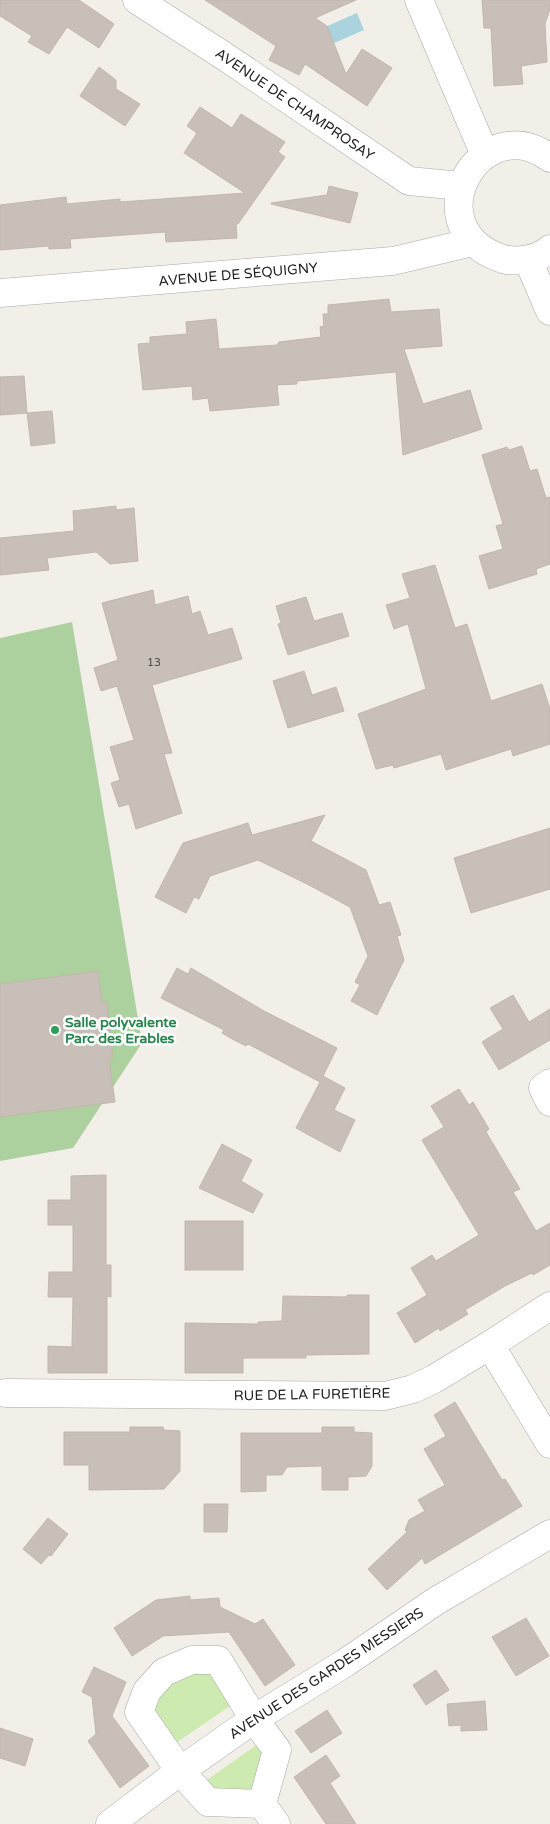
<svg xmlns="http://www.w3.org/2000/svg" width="550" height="1824" font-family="'Varela Round',sans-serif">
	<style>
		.grass { fill: #cdebb0 }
		.forest { fill: #add19e }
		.water { fill: #aad3df }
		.building { fill: #c7bfb8; stroke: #c4b6ab }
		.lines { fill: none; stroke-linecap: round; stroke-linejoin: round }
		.minor-casing { stroke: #a9a9a9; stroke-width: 29 }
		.minor { stroke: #fff; stroke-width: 28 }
		.leisure-dot { fill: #2e9e5b; stroke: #fff; stroke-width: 2 }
		.labels { text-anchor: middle; stroke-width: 5; stroke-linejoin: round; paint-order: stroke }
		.number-label { font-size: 11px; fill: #4b4948 }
		.street-label { font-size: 14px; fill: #222; stroke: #fff }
		.leisure-label { font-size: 14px; font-weight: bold; fill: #27864d; stroke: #fff; text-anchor: start }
	</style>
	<rect width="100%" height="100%" fill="#f2efe9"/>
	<!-- grass -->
	<g class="grass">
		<polygon points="212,1667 233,1704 173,1745 146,1709 171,1676"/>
		<polygon points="259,1743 268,1757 250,1797 200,1785"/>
	</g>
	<!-- forest -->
	<polygon class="forest" points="72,622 142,1043 73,1148 0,1161 0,638"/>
	<!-- water -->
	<polygon class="water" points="357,13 364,30 332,44 325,27"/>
	<!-- building -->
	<g class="building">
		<polygon points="0,0 79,0 114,24 99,48 67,27 49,54 28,42 32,36 0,16"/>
		<polygon points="205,0 356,0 315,18 327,26 346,74 362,49 392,68 367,106 305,64 299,75 269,60 276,46"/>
		<polygon points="482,0 550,0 550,9 545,24 547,62 521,66 523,84 494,86 491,28 484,28"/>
		<polygon points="99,67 116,80 116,89 140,104 125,126 80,96"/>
		<polygon points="200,107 232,128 241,114 285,142 278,152 285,157 238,224 236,224 237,238 166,242 165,232 70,239 71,248 49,249 49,246 0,250 0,205 66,197 67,204 120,199 120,202 245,193 184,153 197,133 187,126"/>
		<polygon points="329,186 358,193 350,223 271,204 271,203 327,195"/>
		<polygon points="389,299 391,312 439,309 442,346 404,349 423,404 470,390 482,429 403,455 396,372 297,381 297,384 277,385 279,405 210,411 208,398 193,400 192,386 143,390 138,344 150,343 150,337 187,334 186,322 216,319 219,349 277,345 279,342 321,337 320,327 324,326 323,314 328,314 328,305"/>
		<polygon points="24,376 27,413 0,415 0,377"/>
		<polygon points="52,411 55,443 31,446 27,413"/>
		<polygon points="522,446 530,471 537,469 546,498 550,497 550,564 536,569 537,574 489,589 479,556 503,549 496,526 503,524 482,455 507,447 509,450"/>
		<polygon points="116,506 116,510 134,508 138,561 110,564 96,552 47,558 49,570 0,575 0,538 74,531 73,511"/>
		<polygon points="435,565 455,628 467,624 491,701 542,684 550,709 550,744 513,756 511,749 446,770 441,754 394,768 393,765 376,769 358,714 426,689 408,624 394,629 386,605 410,598 402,574"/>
		<polygon points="153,590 155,605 188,596 192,614 200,611 208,635 232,628 242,659 152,685 172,753 164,754 182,813 136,829 129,804 119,807 111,783 120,780 110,747 134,740 117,686 101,691 94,668 118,660 102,603"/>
		<polygon points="306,597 314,621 342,613 349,636 288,655 278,624 281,623 276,606"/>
		<polygon points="304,671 312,695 336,687 344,711 288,728 273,681"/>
		<polygon points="325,815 311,841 366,870 379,905 390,902 401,935 397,936 404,960 377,1015 351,1001 360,985 355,982 368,956 350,907 307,884 258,860 210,876 199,899 194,897 186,913 155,897 183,843 248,823 252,835"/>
		<polygon points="550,828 550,889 471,913 454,858"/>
		<polygon points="177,968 188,974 191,968 264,1011 337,1048 323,1076 345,1088 334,1110 355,1120 340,1152 296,1128 320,1082 248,1044 246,1046 234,1040 222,1033 224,1030 161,998"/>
		<polygon points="98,971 102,1002 107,1002 113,1058 109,1059 115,1102 0,1117 0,984"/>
		<polygon points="513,995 529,1022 550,1009 550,1040 499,1070 482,1042 503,1029 490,1008"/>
		<polygon points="459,1089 469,1105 473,1102 489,1129 486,1132 520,1189 513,1192 536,1231 550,1223 550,1265 533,1275 532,1273 505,1286 465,1310 468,1314 440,1331 439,1328 415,1343 397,1313 427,1295 411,1268 432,1255 436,1261 479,1235 422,1140 444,1127 431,1106"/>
		<polygon points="222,1144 252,1160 241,1181 263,1194 253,1213 199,1188"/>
		<polygon points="106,1175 106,1265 111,1265 111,1297 107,1296 107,1373 48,1373 48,1346 72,1347 73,1297 48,1297 49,1272 73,1272 73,1225 48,1225 48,1200 71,1200 71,1176"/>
		<rect x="185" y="1221" width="58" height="49"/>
		<polygon points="347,1295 369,1295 369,1354 306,1355 306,1358 243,1358 243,1373 185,1373 185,1323 258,1324 258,1322 282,1321 283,1296 347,1297"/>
		<polygon points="455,1402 502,1480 505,1479 522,1506 425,1564 422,1558 387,1590 368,1569 407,1532 405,1530 409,1520 425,1511 418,1500 445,1485 424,1449 446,1436 434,1415"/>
		<polygon points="130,1427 163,1427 164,1430 180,1431 180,1471 164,1489 89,1490 89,1465 64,1465 64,1432 130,1432"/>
		<polygon points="322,1427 354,1427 354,1432 372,1433 372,1466 366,1476 348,1477 348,1490 322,1490 322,1466 287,1467 282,1475 266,1475 266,1491 241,1492 241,1433 322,1433"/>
		<polygon points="204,1504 228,1504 227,1532 204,1532"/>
		<polygon points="48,1518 68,1534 51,1556 49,1555 41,1564 23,1549"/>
		<polygon points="190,1596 190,1600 219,1598 220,1607 255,1624 263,1619 295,1665 265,1686 229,1632 163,1636 132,1656 114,1628 156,1600"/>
		<polygon points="526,1618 549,1656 516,1676 492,1637"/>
		<polygon points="94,1667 126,1682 112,1716 149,1766 120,1788 88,1741 96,1734 92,1697 82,1692"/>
		<polygon points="436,1670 449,1690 426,1705 413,1685"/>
		<polygon points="485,1701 487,1730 461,1731 461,1725 449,1726 447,1704"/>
		<polygon points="327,1710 342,1733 311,1753 295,1731"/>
		<polygon points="0,1728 33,1739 25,1766 0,1758"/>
		<polygon points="326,1755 340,1776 330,1783 356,1824 326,1824 294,1777"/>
	</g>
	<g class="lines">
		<defs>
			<g id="minor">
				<polyline points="137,0 224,56 409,181 461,186"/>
				<polyline points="419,0 485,155"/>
				<path d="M550,158c-70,-52 -139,71 -47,101 14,4 36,0 47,-10"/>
				<polyline points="528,260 550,311"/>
				<polyline points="0,293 393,261 473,242"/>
				<polyline points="550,1083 543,1088 550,1102"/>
				<polyline points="490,1345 550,1306"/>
				<polyline points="6,1393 385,1396 413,1389 434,1379 490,1345 550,1444"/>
				<polygon points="192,1660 218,1660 254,1719 277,1750 262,1804 208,1802 180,1771 139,1712 147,1691 164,1672"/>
				<polyline points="262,1804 276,1824"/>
				<polyline points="110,1824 180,1771 254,1719 345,1663 436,1601 550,1534"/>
			</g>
		</defs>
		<!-- minor casing -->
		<use href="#minor" class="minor-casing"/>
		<!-- minor -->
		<use href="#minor" class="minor"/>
	</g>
	<!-- markers -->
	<circle class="leisure-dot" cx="55" cy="1030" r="5"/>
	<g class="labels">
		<!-- number labels -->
		<g class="number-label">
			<text x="154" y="666">13</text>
		</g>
		<!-- street labels -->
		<g class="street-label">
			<text transform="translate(295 104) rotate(34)" y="5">AVENUE DE CHAMPROSAY</text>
			<text transform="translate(238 274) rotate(-5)" y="5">AVENUE DE SÉQUIGNY</text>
			<text transform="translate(312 1394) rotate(-1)" y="5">RUE DE LA FURETIÈRE</text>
			<text transform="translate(326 1673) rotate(-33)" y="5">AVENUE DES GARDES MESSIERS</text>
		</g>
		<!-- leisure labels -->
		<g class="leisure-label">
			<text x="65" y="1027">Salle polyvalente<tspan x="65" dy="16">Parc des Erables</tspan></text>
		</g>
	</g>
</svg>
